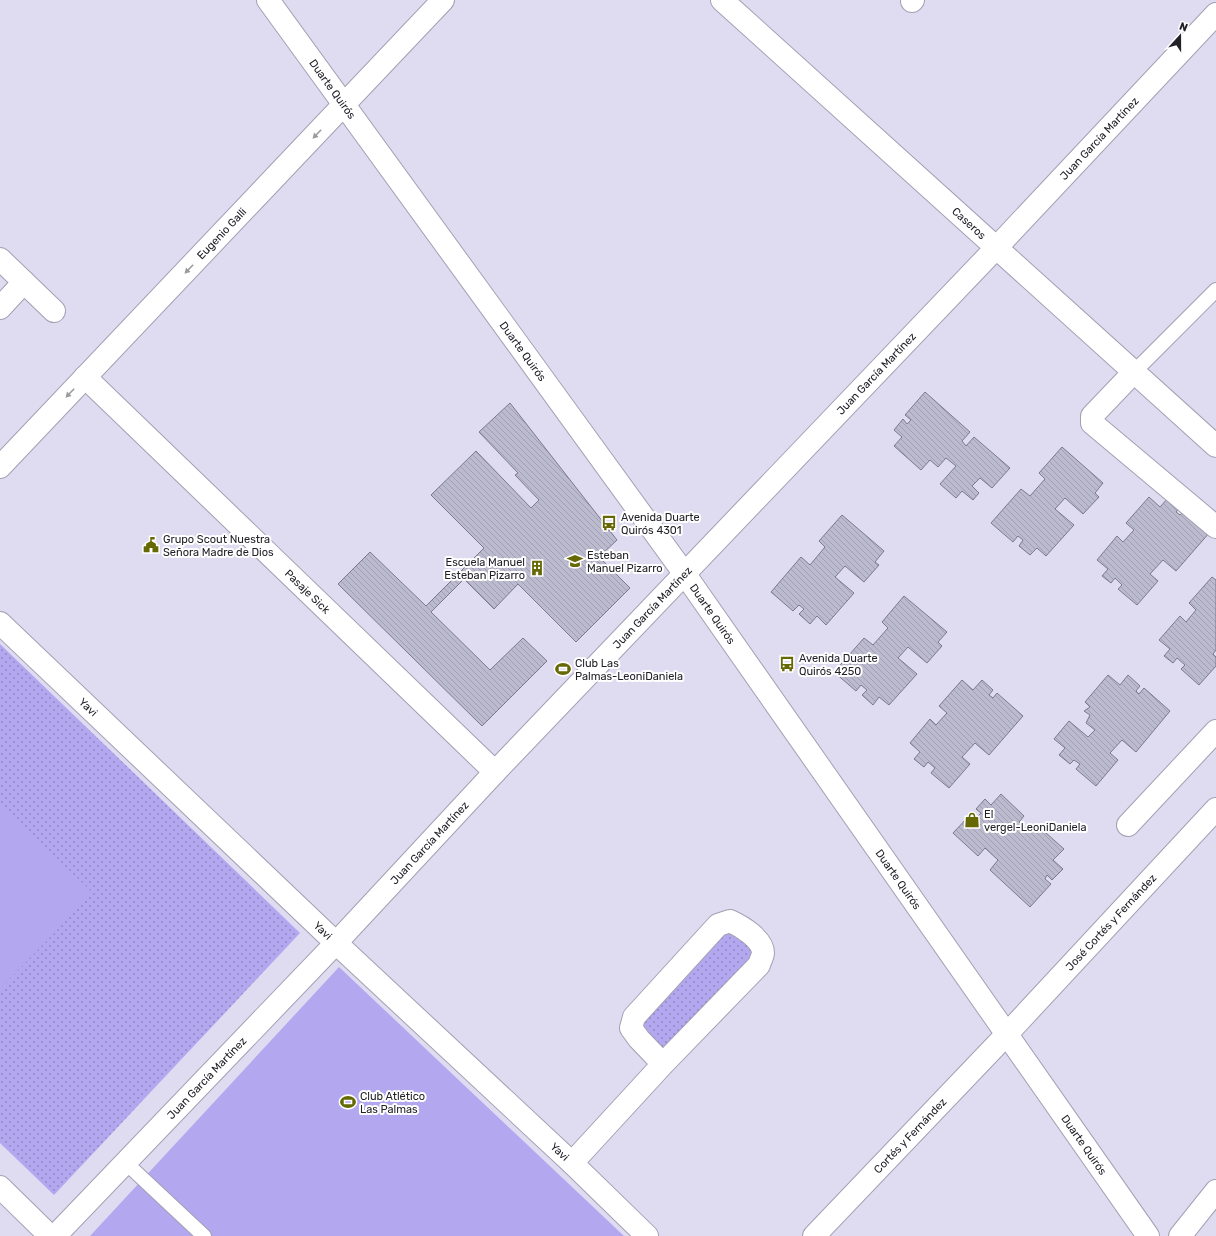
<svg xmlns="http://www.w3.org/2000/svg" width="1216" height="1236" font-family="Rubik,sans-serif">
	<style>
		.grass { fill: url(#grass-dots) }
		.garden { fill: #b3a8f0 }
		.building { fill: url(#building-back-hatch); stroke: #7b798b }
		.lines { fill: none; stroke-linecap: round; stroke-linejoin: round }
		.lane-casing { stroke: #a2a0b3; stroke-width: 16 }
		.street-casing { stroke: #a2a0b3; stroke-width: 24 }
		.secondary-casing { stroke: #a2a0b3; stroke-width: 24 }
		.lane { stroke: #fff; stroke-width: 14 }
		.street { stroke: #fff; stroke-width: 22 }
		.secondary { stroke: #fff; stroke-width: 22 }
		.oneway { fill: #9c9b9e }
		.labels { text-anchor: middle; stroke-width: 4; stroke-linejoin: round; paint-order: stroke }
		.street-label { font-size: 11px; fill: #222128; stroke: #fff }
		.poi-label { font-size: 11px; fill: #222128; stroke: #fff; text-anchor: start }
	</style>
	<defs>
		<pattern id="grass-dots" width="8" height="8" patternUnits="userSpaceOnUse"><rect width="8" height="8" fill="#b3a8f0"/><path d="M2 2h.1M6 6h.1" fill="none" stroke="#9188c2" stroke-width="1.8" stroke-linecap="round"/></pattern>
		<pattern id="building-back-hatch" width="6" height="6" patternUnits="userSpaceOnUse"><rect width="6" height="6" fill="#bcbace"/><path d="M-1 5l2 2M0 0l6 6M5-1l2 2" fill="none" stroke="#a1a0b1"/></pattern>
	</defs>
	<rect width="100%" height="100%" fill="#dfdcf1"/>
	<!-- grass -->
	<g class="grass">
		<polygon points="0,644 300,933 54,1195 0,1143"/>
		<polygon points="718,925 762,944 663,1064 634,1017"/>
	</g>
	<!-- garden -->
	<g class="garden">
		<polygon points="0,804 93,893 0,989"/>
		<polygon points="339,967 624,1236 90,1236"/>
	</g>
	<!-- building -->
	<g class="building">
		<polygon points="925,392 970,432 962,441 966,446 974,437 1010,468 992,488 980,478 972,486 979,493 973,500 962,491 956,498 940,484 956,466 946,458 938,467 930,460 921,470 894,446 902,437 894,430 903,419 907,424 911,420 905,415"/>
		<polygon points="510,403 617,540 599,557 630,588 576,642 518,584 494,609 464,579 431,612 490,670 523,638 547,661 482,726 338,584 370,552 426,606 484,548 431,495 476,451 531,508 539,500 515,475 518,473 479,432"/>
		<polygon points="1062,447 1103,483 1095,493 1099,497 1083,514 1065,498 1055,509 1074,525 1046,556 1037,548 1030,555 1019,546 1023,540 1018,536 1013,542 991,523 1021,489 1030,496 1045,479 1039,473"/>
		<polygon points="1149,497 1160,507 1169,497 1180,507 1176,512 1180,515 1185,510 1210,532 1176,571 1163,560 1150,574 1158,581 1137,605 1118,589 1122,585 1115,578 1111,583 1102,576 1108,569 1097,560 1117,536 1123,542 1134,530 1126,523"/>
		<polygon points="842,515 884,551 875,562 879,565 864,582 845,566 835,577 854,593 826,625 817,616 810,624 799,614 804,609 799,605 793,611 771,592 801,557 810,565 825,547 819,541"/>
		<polygon points="1212,577 1216,580 1216,650 1213,654 1216,657 1216,666 1199,685 1181,669 1185,665 1177,658 1173,663 1164,656 1170,649 1159,640 1180,616 1186,622 1196,610 1189,603"/>
		<polygon points="904,596 947,632 938,642 942,646 927,663 908,647 898,658 917,674 889,705 879,697 873,705 862,695 867,690 861,685 856,691 834,672 864,638 873,645 888,628 882,622"/>
		<polygon points="1108,675 1120,685 1128,675 1140,686 1136,691 1139,694 1144,688 1170,711 1136,752 1122,740 1110,753 1118,760 1096,786 1076,769 1080,764 1074,760 1070,764 1059,755 1065,748 1054,739 1069,721 1088,737 1095,730 1086,723 1090,715 1084,711 1090,707 1085,702"/>
		<polygon points="962,680 973,690 982,680 993,690 989,695 993,698 997,693 1023,716 989,755 975,743 962,757 970,764 949,788 931,773 935,768 928,762 924,767 914,759 920,752 910,743 930,719 936,725 947,713 939,706"/>
		<polygon points="1001,794 1024,816 1019,822 1030,832 1037,825 1064,849 1053,860 1063,869 1052,880 1047,875 1045,879 1051,884 1030,907 990,870 998,860 985,848 978,856 953,833 970,815 975,819 981,813 976,809 985,799 991,805"/>
	</g>
	<g class="lines">
		<defs>
			<g id="lane">
				<polyline points="1134,372 1216,290"/>
				<polyline points="126,1163 204,1236"/>
			</g>
			<g id="street">
				<path id="s1" d="M722,0l494,446"/>
				<polyline points="912,1 913,0"/>
				<polyline points="0,259 54,311"/>
				<polyline points="0,308 24,282"/>
				<polyline points="1134,372 1092,416 1092,423 1216,527"/>
				<path id="s2" d="M85,377l410,395"/>
				<path id="s3" d="M0,467l443,-467"/>
				<path id="s4" d="M0,623l336,320 236,220 75,73"/>
				<polyline points="1128,825 1216,731"/>
				<path d="M572,1163l91,-99 96,-99c1,-4 4,-9 4,-12 0,-14 -22,-27 -33,-32l-12,4 -84,92 -3,11 8,11 24,25"/>
				<polyline points="0,1187 50,1236"/>
				<path id="s5" d="M814,1236l192,-201 210,-226"/>
				<polyline points="1180,1236 1216,1191"/>
			</g>
			<g id="secondary">
				<path id="s6" d="M268,0l416,573 464,663"/>
				<path id="s7" d="M55,1236l281,-293 159,-171 502,-525 219,-233"/>
			</g>
		</defs>
		<!-- lane casing -->
		<use href="#lane" class="lane-casing"/>
		<!-- street casing -->
		<use href="#street" class="street-casing"/>
		<!-- secondary casing -->
		<use href="#secondary" class="secondary-casing"/>
		<!-- lane -->
		<use href="#lane" class="lane"/>
		<!-- street -->
		<use href="#street" class="street"/>
		<!-- secondary -->
		<use href="#secondary" class="secondary"/>
	</g>
	<!-- one-way arrows -->
	<defs><path id="oneway-solid" d="M-6-.8H1V-3.2L6.5 0L1 3.2V.8H-6Z"/></defs>
	<g class="oneway">
		<use href="#oneway-solid" transform="translate(317 134) rotate(134)"/>
		<use href="#oneway-solid" transform="translate(189 269) rotate(134)"/>
		<use href="#oneway-solid" transform="translate(70 393) rotate(134)"/>
	</g>
	<!-- icons -->
	<defs>
		<symbol id="bus-bare" viewBox="-9 -9 18 18"><path d="M-5-6H5V4H4V6H2V4H-2V6H-4V4H-5ZM-3.5-4V0h7V-4ZM-3.5 1.2v1.5H-2V1.2ZM2 1.2v1.5H3.5V1.2Z" fill="#666804" stroke="#fff" stroke-width="2.5" paint-order="stroke"/></symbol>
		<symbol id="civic-bare" viewBox="-9 -9 18 18"><path d="M-.6-6.5H3V-4.5H.6V-3L4-1V1h2V6H-6V1h2V-1L-.6-3ZM-1.2 2.5V6h2.4V2.5Z" fill="#666804" stroke="#fff" stroke-width="2.5" paint-order="stroke"/></symbol>
		<symbol id="school-bare" viewBox="-9 -9 18 18"><path d="M0-5L7-2L0 1L-7-2ZM-4 1L0 2.5L4 1V4Q0 6-4 4Z" fill="#666804" stroke="#fff" stroke-width="2.5" paint-order="stroke"/></symbol>
		<symbol id="building-bare" viewBox="-9 -9 18 18"><path d="M-4-6H4V6H1V3H-1V6H-4ZM-2.5-4.3h1.7v1.8h-1.7ZM.8-4.3h1.7v1.8H.8ZM-2.5-1h1.7V.8h-1.7ZM.8-1h1.7V.8H.8Z" fill="#666804" stroke="#fff" stroke-width="2.5" paint-order="stroke"/></symbol>
		<symbol id="stadium-bare" viewBox="-9 -9 18 18"><path d="M0-5a6.5 5 0 1 0 0 10a6.5 5 0 1 0 0-10ZM-3.5-1.8h7v3.6h-7Z" fill="#666804" stroke="#fff" stroke-width="2.5" paint-order="stroke"/></symbol>
		<symbol id="shop-bare" viewBox="-9 -9 18 18"><path d="M-5-2.5h2.3a2.7 3.5 0 0 1 5.4 0H5L5.5 6h-11ZM-1.5-2.5h3a1.5 2.3 0 0 0-3 0Z" fill="#666804" stroke="#fff" stroke-width="2.5" paint-order="stroke"/></symbol>
	</defs>
	<g fill-rule="evenodd">
		<use href="#bus-bare" x="598" y="512" width="22" height="22"/>
		<use href="#civic-bare" x="140" y="534" width="22" height="22"/>
		<use href="#school-bare" x="564" y="550" width="22" height="22"/>
		<use href="#building-bare" x="526" y="557" width="22" height="22"/>
		<use href="#bus-bare" x="776" y="653" width="22" height="22"/>
		<use href="#stadium-bare" x="552" y="658" width="22" height="22"/>
		<use href="#shop-bare" x="961" y="809" width="22" height="22"/>
		<use href="#stadium-bare" x="337" y="1091" width="22" height="22"/>
	</g>
	<g class="labels">
		<!-- street labels -->
		<g class="street-label">
			<text dy="4" stroke="none"><textPath href="#s6" startOffset="110">Duarte Quirós</textPath></text>
			<text dy="4" stroke="none"><textPath href="#s7" startOffset="1515">Juan García Martínez</textPath></text>
			<text dy="4" stroke="none"><textPath href="#s1" startOffset="333">Caseros</textPath></text>
			<text dy="4" stroke="none"><textPath href="#s3" startOffset="322">Eugenio Galli</textPath></text>
			<text dy="4" stroke="none"><textPath href="#s6" startOffset="434">Duarte Quirós</textPath></text>
			<text dy="4" stroke="none"><textPath href="#s7" startOffset="1191">Juan García Martínez</textPath></text>
			<text dy="4" stroke="none"><textPath href="#s2" startOffset="309">Pasaje Sick</textPath></text>
			<text dy="4" stroke="none"><textPath href="#s7" startOffset="867">Juan García Martínez</textPath></text>
			<text dy="4" stroke="none"><textPath href="#s6" startOffset="758">Duarte Quirós</textPath></text>
			<text dy="4" stroke="none"><textPath href="#s4" startOffset="122">Yavi</textPath></text>
			<text dy="4" stroke="none"><textPath href="#s7" startOffset="543">Juan García Martínez</textPath></text>
			<text dy="4" stroke="none"><textPath href="#s6" startOffset="1082">Duarte Quirós</textPath></text>
			<text dy="4" stroke="none"><textPath href="#s5" startOffset="432">José Cortés y Fernández</textPath></text>
			<text dy="4" stroke="none"><textPath href="#s4" startOffset="446">Yavi</textPath></text>
			<text dy="4" stroke="none"><textPath href="#s7" startOffset="219">Juan García Martínez</textPath></text>
			<text dy="4" stroke="none"><textPath href="#s5" startOffset="139">Cortés y Fernández</textPath></text>
			<text dy="4" stroke="none"><textPath href="#s6" startOffset="1406">Duarte Quirós</textPath></text>
			<text dy="4" stroke="none"><textPath href="#s4" startOffset="770">Yavi</textPath></text>
		</g>
		<!-- poi labels -->
		<g class="poi-label">
			<text x="621" y="521">Avenida Duarte<tspan x="621" dy="13">Quirós 4301</tspan></text>
			<text x="163" y="543">Grupo Scout Nuestra<tspan x="163" dy="13">Señora Madre de Dios</tspan></text>
			<text x="587" y="559">Esteban<tspan x="587" dy="13">Manuel Pizarro</tspan></text>
			<text x="525" y="566" text-anchor="end">Escuela Manuel<tspan x="525" dy="13">Esteban Pizarro</tspan></text>
			<text x="799" y="662">Avenida Duarte<tspan x="799" dy="13">Quirós 4250</tspan></text>
			<text x="575" y="667">Club Las<tspan x="575" dy="13">Palmas-LeoniDaniela</tspan></text>
			<text x="984" y="818">El<tspan x="984" dy="13">vergel-LeoniDaniela</tspan></text>
			<text x="360" y="1100">Club Atlético<tspan x="360" dy="13">Las Palmas</tspan></text>
		</g>
	</g>
	<!-- north arrow -->
	<g transform="translate(1180 36) rotate(21)" stroke="#ffffff" stroke-width="3" paint-order="stroke">
	<path d="M0-3L7 15L0 10L-7 15Z" fill="#222128"/>
	<text y="-6" font-size="11" font-weight="bold" text-anchor="middle" fill="#222128">N</text>
	</g>
</svg>
